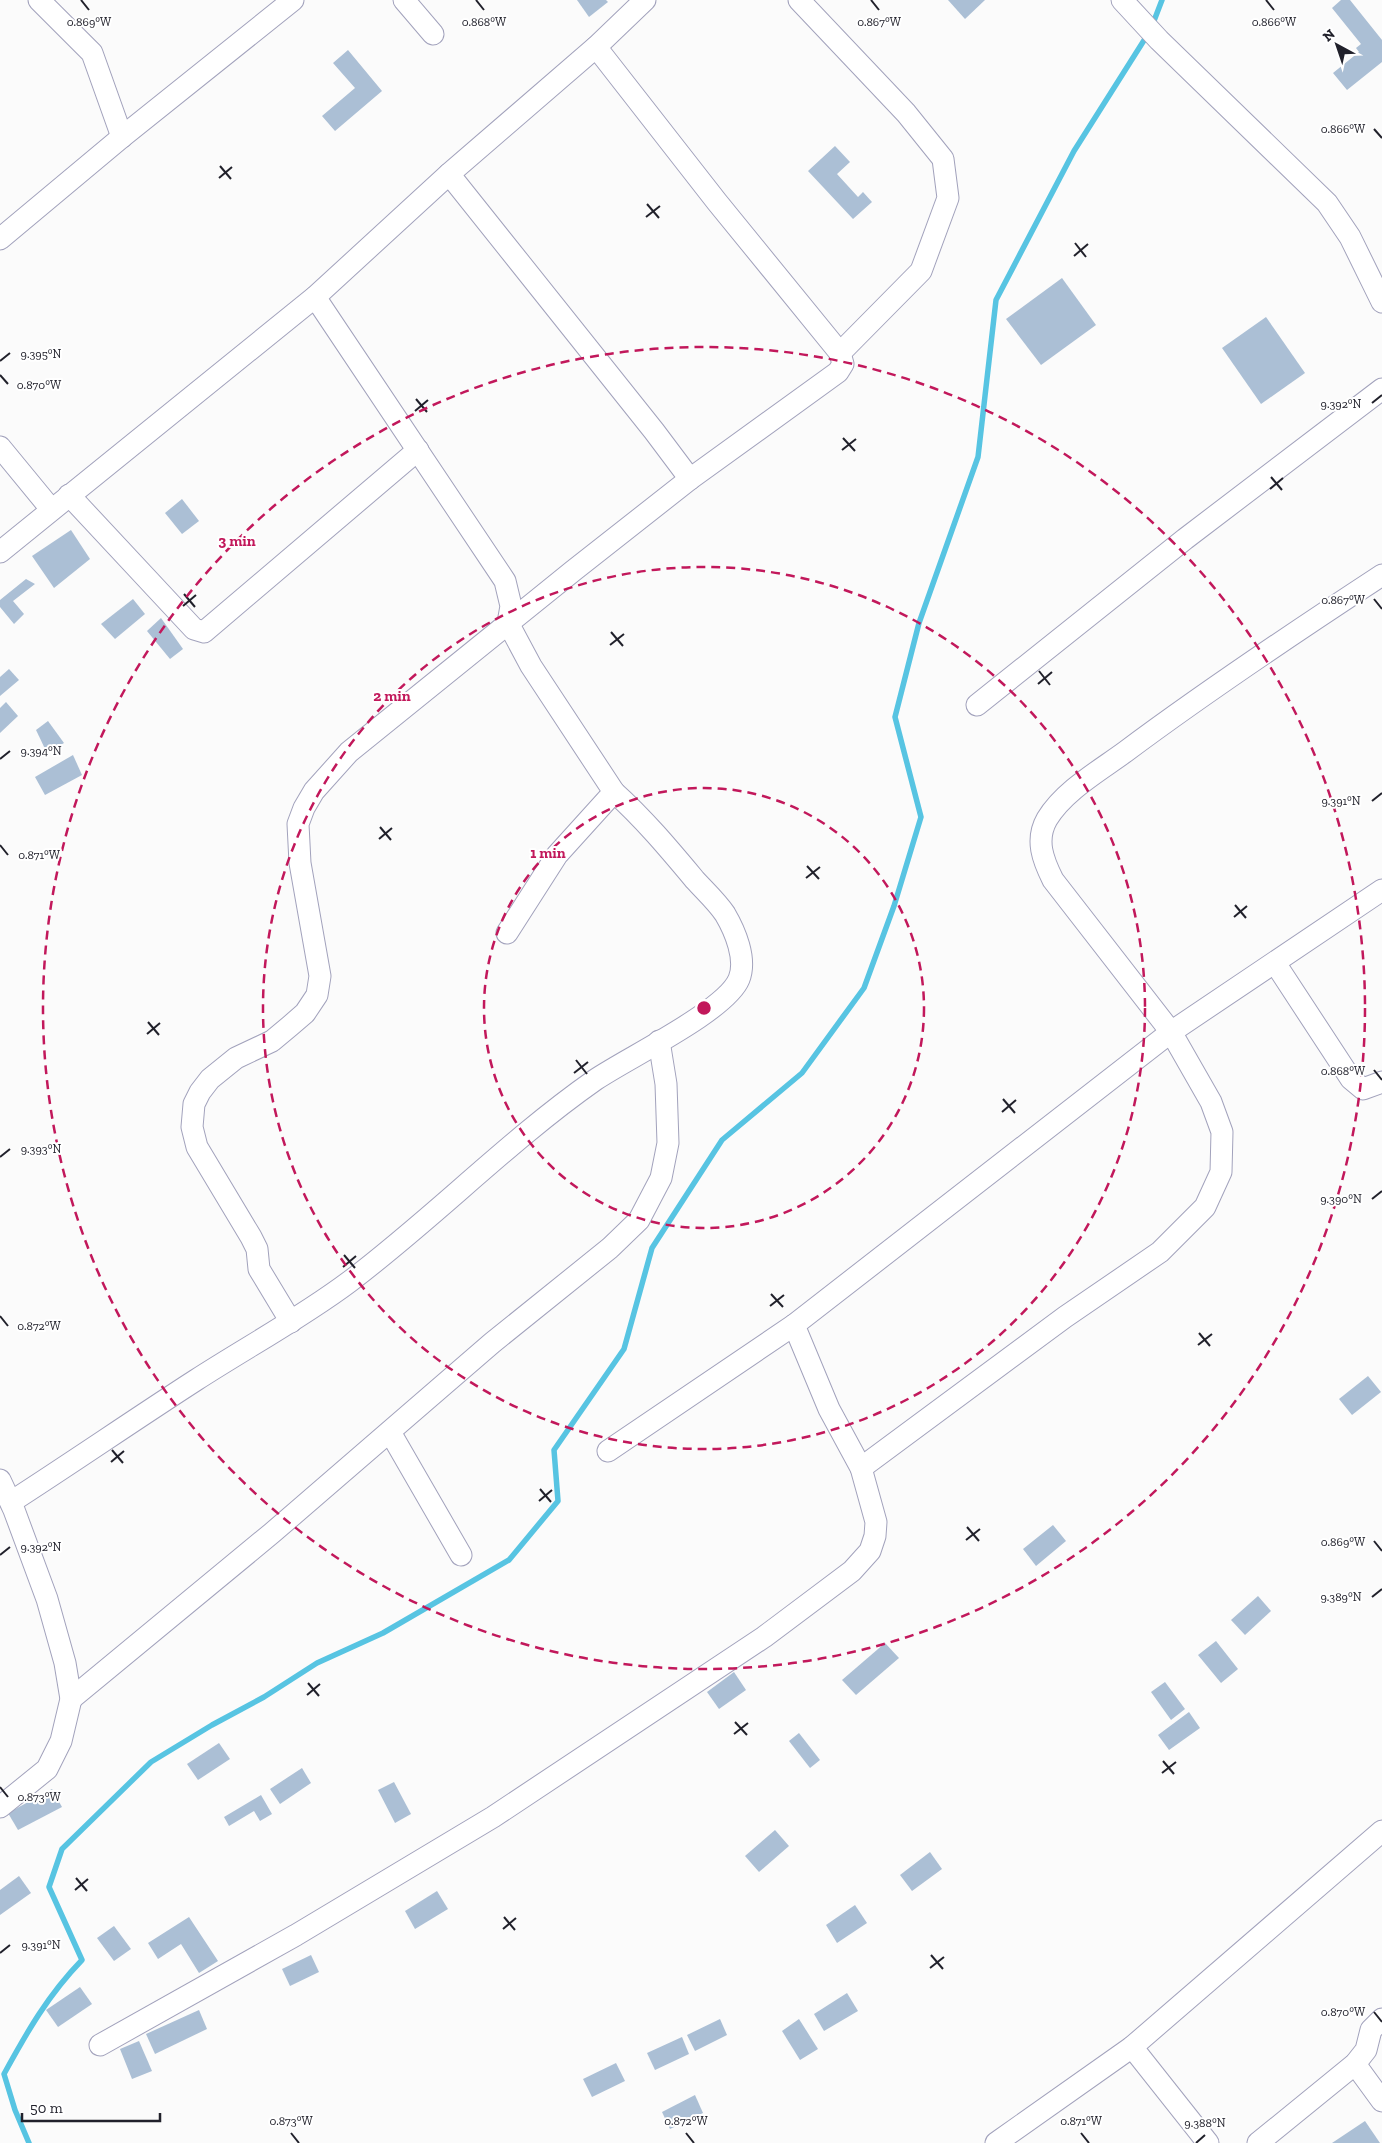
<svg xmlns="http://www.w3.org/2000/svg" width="1382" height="2143" font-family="'Zilla Slab',serif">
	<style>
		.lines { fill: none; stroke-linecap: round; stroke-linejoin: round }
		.stream { stroke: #57c4e2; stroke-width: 5.5 }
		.building { fill: #abbfd5 }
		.minor-casing { stroke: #a2a2bc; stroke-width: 23 }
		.minor { stroke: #fff; stroke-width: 21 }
		.ticks { fill: none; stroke: #21212b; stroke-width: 2 }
		.ring { fill: none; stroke: #c2185b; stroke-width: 2.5; stroke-dasharray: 9 6 }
		.ticks-label { font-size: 12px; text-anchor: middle; fill: #21212b; stroke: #fff; stroke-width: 4; stroke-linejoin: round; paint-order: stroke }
		.centre { fill: #c2185b; stroke: #fff; stroke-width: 2.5 }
		.ring-label { font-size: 15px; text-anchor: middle; font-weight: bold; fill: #c2185b; stroke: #fff; stroke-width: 4; stroke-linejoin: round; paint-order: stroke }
	</style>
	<rect width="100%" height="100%" fill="#fbfbfb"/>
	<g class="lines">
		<!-- stream -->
		<g class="stream">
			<polyline points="1152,26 1162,0"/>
			<path d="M29,2143l-14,-33 -11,-36c23,-42 44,-79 78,-114l-33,-73 13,-38 89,-87 61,-37 52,-28 53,-34 66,-30 126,-73 49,-59 -4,-51 70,-101 28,-101 70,-108 80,-67 62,-85 30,-82 27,-89 -26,-100 24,-94 59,-166 18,-157 78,-149 74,-117"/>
		</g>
	</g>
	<!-- building -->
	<g class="building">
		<polygon points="577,0 606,0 608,2 589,17"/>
		<polygon points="948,0 985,0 965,19"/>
		<polygon points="1341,0 1350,0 1382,40 1382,62 1347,90 1333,73 1359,52 1356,48 1361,44 1332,8"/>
		<polygon points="348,50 382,91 335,131 322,116 355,88 333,63"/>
		<polygon points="835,146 850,162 837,174 858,197 863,192 872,202 853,219 808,171"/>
		<polygon points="1062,278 1096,325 1041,365 1006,319"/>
		<polygon points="1266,317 1305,373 1261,404 1222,348"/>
		<polygon points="182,499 199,521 182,534 165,513"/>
		<polygon points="71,530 90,559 54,588 32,556"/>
		<polygon points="26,579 35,584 13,601 24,614 14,624 0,607 0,600"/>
		<polygon points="133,599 145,614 115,639 101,624"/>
		<polygon points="161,618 183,649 170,659 147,631"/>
		<polygon points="9,669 19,680 0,696 0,677"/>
		<polygon points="6,702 18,716 0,733 0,708"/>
		<polygon points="48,721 64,743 47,753 36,730"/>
		<polygon points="73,755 82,775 45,795 35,777"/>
		<polygon points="1368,1376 1381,1392 1352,1415 1339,1399"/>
		<polygon points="1053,1525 1066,1541 1036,1566 1023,1549"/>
		<polygon points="1258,1596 1271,1611 1245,1635 1231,1620"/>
		<polygon points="1216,1641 1238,1669 1221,1683 1198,1655"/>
		<polygon points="885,1643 899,1658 856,1695 842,1680"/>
		<polygon points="734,1672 746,1690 719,1709 707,1692"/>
		<polygon points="1165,1682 1185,1709 1171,1720 1151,1692"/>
		<polygon points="1189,1712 1200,1728 1169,1750 1158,1735"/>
		<polygon points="799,1733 820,1760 810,1768 789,1741"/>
		<polygon points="219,1743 230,1759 198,1780 187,1764"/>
		<polygon points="302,1768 311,1783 280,1804 270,1789"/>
		<polygon points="394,1782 411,1814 395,1823 378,1790"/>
		<polygon points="52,1789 62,1807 18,1830 8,1813"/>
		<polygon points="261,1795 272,1814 260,1821 254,1811 229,1826 224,1817"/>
		<polygon points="775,1830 789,1846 759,1872 745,1856"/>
		<polygon points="930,1852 942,1869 912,1891 900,1875"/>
		<polygon points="19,1876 31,1893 0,1915 0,1890"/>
		<polygon points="437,1891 448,1909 415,1929 405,1911"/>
		<polygon points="855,1905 867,1923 837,1943 826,1925"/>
		<polygon points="189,1917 218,1961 199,1973 181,1944 158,1959 148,1943"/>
		<polygon points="114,1926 131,1949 114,1961 97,1938"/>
		<polygon points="311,1955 319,1972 290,1986 282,1969"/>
		<polygon points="80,1987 92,2004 58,2027 46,2010"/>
		<polygon points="847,1993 858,2011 824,2031 814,2014"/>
		<polygon points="199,2010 207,2029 155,2054 146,2034"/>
		<polygon points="720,2019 727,2035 695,2051 687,2035"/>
		<polygon points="799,2019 818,2049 800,2060 782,2031"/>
		<polygon points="682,2037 689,2054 655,2070 647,2053"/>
		<polygon points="139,2041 152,2071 132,2079 120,2049"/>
		<polygon points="616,2063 625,2081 592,2097 583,2079"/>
		<polygon points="695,2095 703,2113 670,2129 662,2112"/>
		<polygon points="1365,2121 1380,2143 1332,2143"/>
	</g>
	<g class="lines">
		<defs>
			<g id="minor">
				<polyline points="39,0 92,53 122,137"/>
				<polyline points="404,0 433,34"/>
				<polyline points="799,0 906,113 943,159 948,198 921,271 840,353"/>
				<polyline points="1122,0 1159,40 1327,203 1350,237 1382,302"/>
				<polyline points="449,174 654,431 690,479"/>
				<polyline points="0,239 122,137 293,0"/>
				<polyline points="315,297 505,581 511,606 508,623 531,666 614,792 557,855 507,933"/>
				<polyline points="0,447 51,509"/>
				<polyline points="69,495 194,629 204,632 418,450"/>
				<polyline points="0,552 315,297 449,174 596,47 645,0"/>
				<polyline points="977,705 1185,539 1382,389"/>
				<polyline points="1275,963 1351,1079 1363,1089 1382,1082"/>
				<polyline points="291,1322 259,1269 257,1249 251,1237 197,1147 192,1127 194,1104 200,1092 210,1079 236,1058 272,1041 290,1026 305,1013 317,995 320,976 300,863 298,824 304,808 314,791 349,752 573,571 690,479 838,372 843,364 840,353 717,202 596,47"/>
				<polyline points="390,1432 461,1555"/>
				<polyline points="608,1451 794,1325"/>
				<path d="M861,1468l204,-151 95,-65 45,-45 16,-35 1,-40 -11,-30 -40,-70 -118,-152c-10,-20 -18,-40 -6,-61 17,-28 52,-48 78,-67 83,-62 170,-120 257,-177"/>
				<polyline points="0,1480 14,1510 47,1599 65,1663 71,1699 61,1741 47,1769 0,1807"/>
				<path d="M11,1502c62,-40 123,-82 185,-122 51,-33 105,-62 153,-98 85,-64 159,-141 246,-202 32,-22 131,-69 144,-101 8,-20 -4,-48 -14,-65 -8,-12 -20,-23 -30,-34 -26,-31 -51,-61 -81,-88"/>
				<polyline points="71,1699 272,1533 492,1343 610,1248 639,1220 661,1178 668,1143 666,1084 659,1041"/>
				<polyline points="100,2045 296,1935 493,1817 764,1637 852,1571 870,1551 875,1536 876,1522 861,1468 829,1409 794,1325 1171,1032 1382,890"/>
				<polyline points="1132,2047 1208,2143"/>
				<polyline points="1355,2064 1382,2101"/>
				<polyline points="996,2143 1132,2047 1382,1831"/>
				<polyline points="1258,2143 1355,2064 1366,2050 1371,2030 1382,2019"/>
			</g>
		</defs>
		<!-- minor casing -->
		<use href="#minor" class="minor-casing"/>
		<!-- minor -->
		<use href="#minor" class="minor"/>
	</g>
	<!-- ticks -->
	<path class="ticks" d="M81,0l8,10M476,0l8,10M871,0l8,10M1266,0l8,10M1374,129l8,9M220,166l11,13M219,178l13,-11M647,204l12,14M646,217l14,-11M1075,243l11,14M1074,256l14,-12M0,361l10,-8M0,375l8,9M416,399l11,13M1372,403l10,-8M415,411l13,-11M843,438l12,13M842,450l14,-11M1271,477l11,13M1270,489l13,-11M184,594l11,13M1374,599l8,10M183,606l13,-11M611,632l12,14M610,645l14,-11M1039,671l11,14M1038,684l14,-12M0,759l10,-8M1372,801l10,-8M380,827l11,13M379,839l13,-11M0,845l8,10M807,866l12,13M806,878l14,-11M1235,905l11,13M1234,917l13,-11M148,1022l11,13M147,1034l13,-11M576,1060l11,14M1374,1070l8,10M574,1073l14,-11M1003,1099l12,14M1002,1112l14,-12M0,1157l10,-8M1372,1199l10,-8M344,1255l11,13M343,1267l13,-11M771,1294l12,13M770,1306l14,-11M0,1316l8,10M1199,1333l11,13M1198,1345l14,-11M112,1450l11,13M111,1462l13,-11M540,1489l11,13M539,1501l13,-11M967,1527l12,14M966,1540l14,-11M1374,1541l8,10M0,1555l10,-8M1372,1597l10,-8M308,1683l11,13M307,1695l13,-11M735,1722l12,13M734,1734l14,-11M1163,1761l11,13M1162,1773l14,-11M0,1787l8,10M76,1878l11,13M75,1890l13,-11M504,1917l11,13M503,1929l13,-11M0,1953l10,-8M931,1955l12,14M930,1968l14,-11M1374,2012l8,10M291,2133l8,10M686,2133l8,10M1081,2133l8,10M1196,2143l9,-8"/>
	<!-- distance rings -->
	<g class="ring">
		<circle cx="704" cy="1008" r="220"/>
		<circle cx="704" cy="1008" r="441"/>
		<circle cx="704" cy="1008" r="661"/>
	</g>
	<g class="ticks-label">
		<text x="89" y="26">0.869°W</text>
		<text x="484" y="26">0.868°W</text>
		<text x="879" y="26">0.867°W</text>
		<text x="1274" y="26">0.866°W</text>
		<text x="1343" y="133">0.866°W</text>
		<text x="41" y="358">9.395°N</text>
		<text x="39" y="389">0.870°W</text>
		<text x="1341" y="408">9.392°N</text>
		<text x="1343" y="604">0.867°W</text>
		<text x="41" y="755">9.394°N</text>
		<text x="1341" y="805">9.391°N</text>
		<text x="39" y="859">0.871°W</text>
		<text x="1343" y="1075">0.868°W</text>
		<text x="41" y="1153">9.393°N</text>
		<text x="1341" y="1203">9.390°N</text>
		<text x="39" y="1330">0.872°W</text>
		<text x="1343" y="1546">0.869°W</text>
		<text x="41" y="1551">9.392°N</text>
		<text x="1341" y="1601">9.389°N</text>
		<text x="39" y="1801">0.873°W</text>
		<text x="41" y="1949">9.391°N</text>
		<text x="1343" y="2016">0.870°W</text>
		<text x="291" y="2125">0.873°W</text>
		<text x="686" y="2125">0.872°W</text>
		<text x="1081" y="2125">0.871°W</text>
		<text x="1205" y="2127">9.388°N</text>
	</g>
	<circle cx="704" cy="1008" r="8" class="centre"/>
	<g class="ring-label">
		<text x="237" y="546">3 min</text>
		<text x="392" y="701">2 min</text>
		<text x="548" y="858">1 min</text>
	</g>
	<!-- north arrow -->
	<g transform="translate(1337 45) rotate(320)" stroke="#ffffff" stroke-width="4" paint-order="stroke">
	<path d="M0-4L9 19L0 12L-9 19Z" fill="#21212b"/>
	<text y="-8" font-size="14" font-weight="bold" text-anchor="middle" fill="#21212b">N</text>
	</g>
	<!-- scale -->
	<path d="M22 2113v8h138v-8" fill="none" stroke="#21212b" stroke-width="2.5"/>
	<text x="30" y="2113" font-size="15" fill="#21212b" stroke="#ffffff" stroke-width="4" paint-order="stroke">50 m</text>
</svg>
